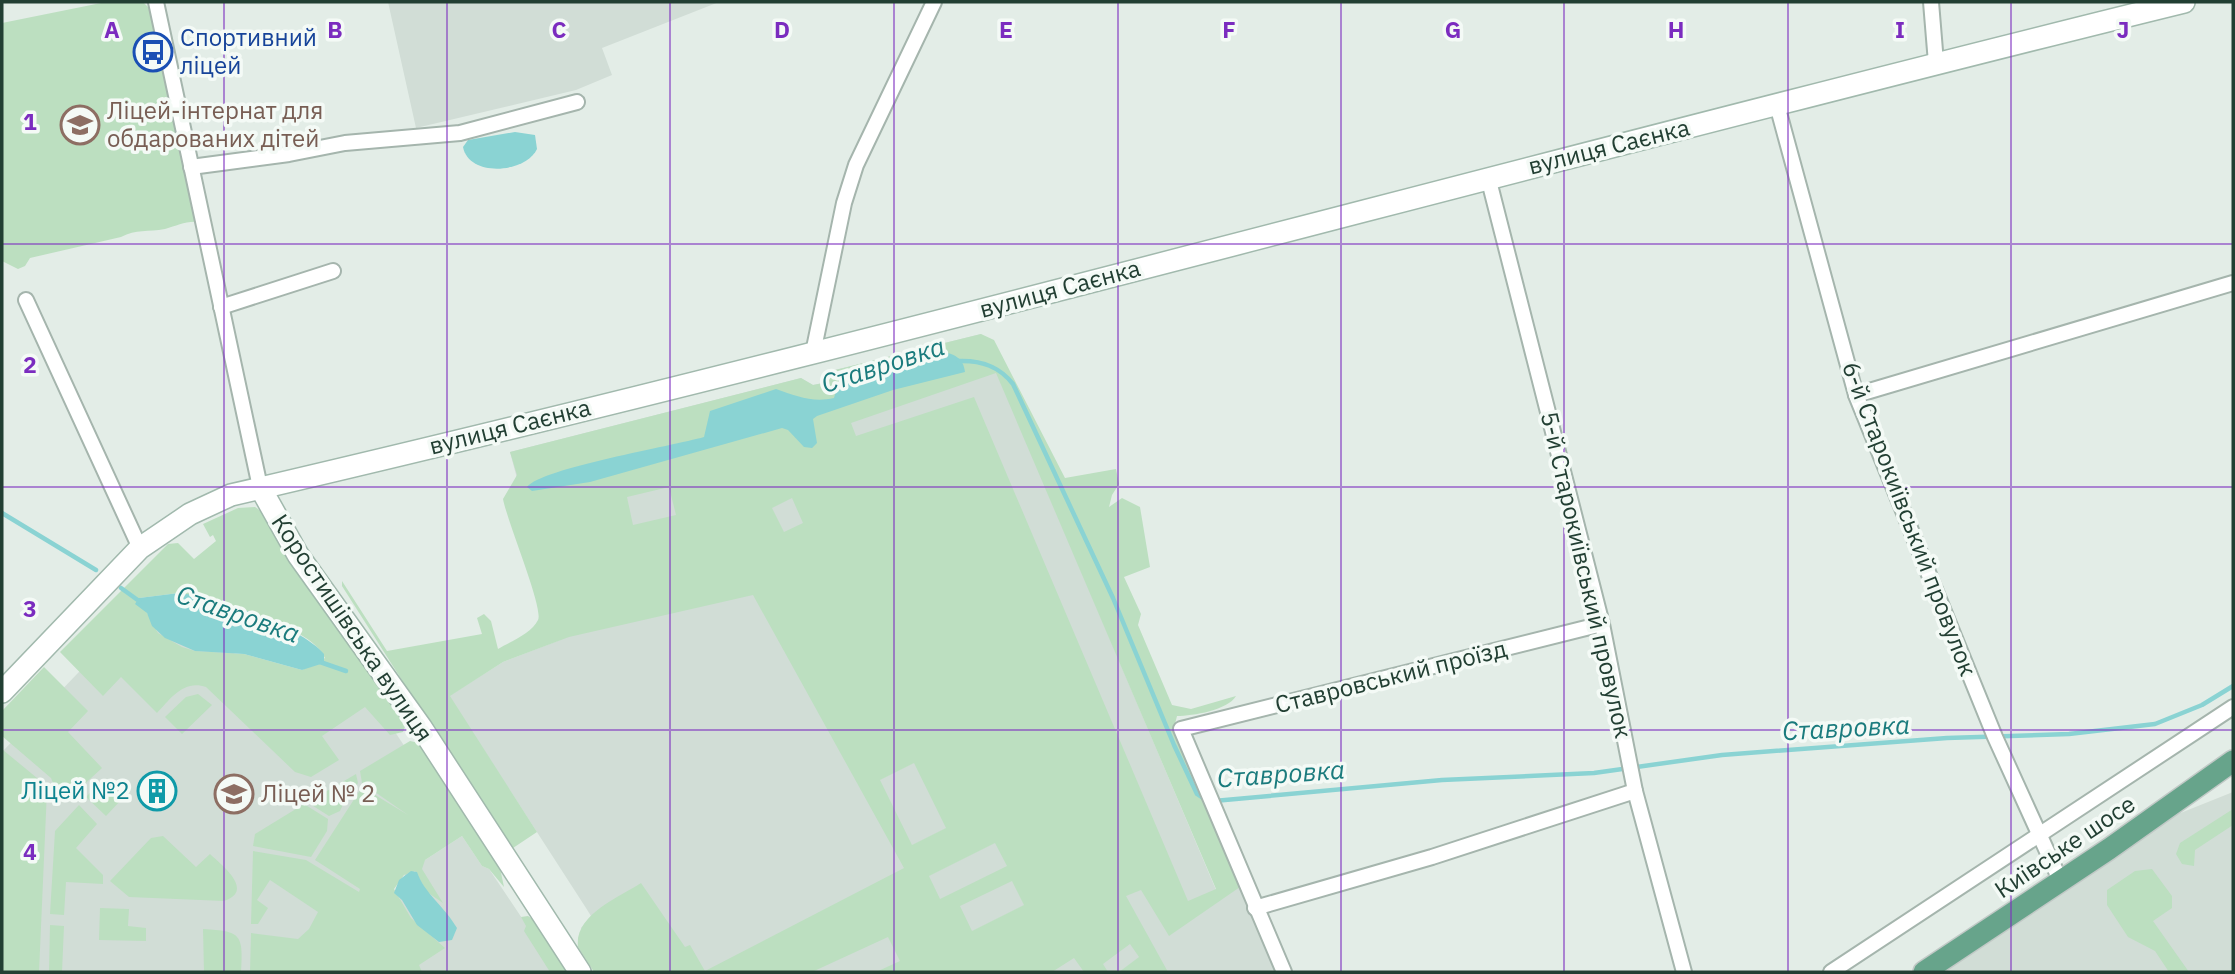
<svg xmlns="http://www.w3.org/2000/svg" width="2235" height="974" font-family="'IBM Plex Sans',sans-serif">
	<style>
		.built { fill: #d1ddd6 }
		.green { fill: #bcdfc0; fill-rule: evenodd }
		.water { fill: #8ad3d3 }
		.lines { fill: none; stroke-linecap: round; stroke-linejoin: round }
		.stream { stroke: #8ad3d3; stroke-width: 4.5 }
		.street-casing { stroke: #a5b5ad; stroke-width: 18 }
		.secondary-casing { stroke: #a1b9ad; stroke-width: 24 }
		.primary-casing { stroke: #c1c9c6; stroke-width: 24 }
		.street { stroke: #fff; stroke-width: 14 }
		.secondary { stroke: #fff; stroke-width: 21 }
		.primary { stroke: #67a48b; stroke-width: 21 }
		.grid { fill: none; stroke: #7b2cbf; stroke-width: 2; stroke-opacity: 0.55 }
		.labels { text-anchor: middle; stroke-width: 7; stroke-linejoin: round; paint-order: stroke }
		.transit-label { font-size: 24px; fill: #164399; stroke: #f4faf6; text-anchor: start }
		.education-label { font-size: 24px; fill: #785e54; stroke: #f4faf6; text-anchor: start }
		.street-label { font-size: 24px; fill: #223f33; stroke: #f4faf6 }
		.culture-label { font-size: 24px; fill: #0d838f; stroke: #f4faf6; text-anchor: end }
		.water-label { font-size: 26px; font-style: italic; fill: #1a7b7d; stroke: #f4faf6 }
		.grid-label { font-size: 23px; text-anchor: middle; font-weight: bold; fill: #7b2cbf; stroke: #f4faf6; stroke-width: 7; stroke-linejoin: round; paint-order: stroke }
	</style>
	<rect width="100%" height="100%" fill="#e3ede7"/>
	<!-- built -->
	<g class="built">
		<polygon points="388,2 719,2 602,48 612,75 576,90 416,128"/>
		<polygon points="981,334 1216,890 1240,887 1277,972 603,972 581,928 591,916 586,908 449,696 503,662 560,640 510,452 801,378 813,385 828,382 835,370"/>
		<polygon points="127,622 369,693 433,789 318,972 16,972 2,752"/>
		<polygon points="2233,792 2233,972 1925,972 2148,826"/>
		<polygon points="462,836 482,866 489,869 558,972 383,972 410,852 425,860"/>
	</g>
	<!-- green -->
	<g class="green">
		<path d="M106,2h37l9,9 46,211c-13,-1 -21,4 -33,7 -17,3 -29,0 -44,8l-91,21 -5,8 -7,3 -16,-8v-238z"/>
		<path d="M981,334l13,6 71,138 51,-9 3,15 -7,11 -3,12 13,-9 18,9 10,60 -26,10 17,37 -3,11 34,80 19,4 45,-13c-8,14 -43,20 -59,20l-2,8 65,163 -71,49 -28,-46 -15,6 42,76h-49l20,-15 -9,-13 -27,20 5,8h-24l-10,-14 -22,14h-176l24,-11 -12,-24 -76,35h-218l-16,-25c-4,-32 40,-49 63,-64l44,64 5,-2 15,26 199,-103 -151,-273 -184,42 -66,25 -53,34 87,136 -27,18 -168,-264v-5l45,70 95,-17 -5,-16 7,-4 7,7 7,28c12,-7 34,-16 40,-29 6,-11 -31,-99 -35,-121l14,-24 -7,-23 291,-74 12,7 15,-3 7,-12zM996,373l220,516 -28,12 -214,-504 -118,39 -5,-13zM669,487l7,28 -43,10 -6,-28zM792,498l11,25 -19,9 -12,-24zM914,763l32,65 -34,17 -32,-65zM995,843l12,23 -67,33 -11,-23zM1012,881l12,24 -52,26 -12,-25z"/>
		<path d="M255,507c14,8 16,23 27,34l124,183 -3,8 -13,3 -25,-28 -43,29 17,24 -28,17 -16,-5 -89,-85c-22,-8 -36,12 -49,26l-36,-36 -18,19 -43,-44 108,-108 10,-1 16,16 22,-18 -3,-6 -3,2 -7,-13 35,-16zM179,593c35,11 131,30 146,65l-23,12 -58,-16 -49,-3 -13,-4 -24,-14 -19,-35z"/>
		<polygon points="44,667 88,711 68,732 102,768 66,801 59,797 51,778 2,736 2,711"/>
		<polygon points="198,694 212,705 182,734 165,717 186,697"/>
		<polygon points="410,741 419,743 500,868 504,887 489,869 482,866 462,836 425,860 422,869 443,903 427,892 415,871 404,875 394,889 411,918 445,948 419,965 422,972 250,972 251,933 298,939 309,929 318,912 270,880 257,900 268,908 258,924 251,924 253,851 306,860 359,892 360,889 315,860 362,787 408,815 362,783 360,771"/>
		<polygon points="3,750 37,778 47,790 39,972 2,972"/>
		<polygon points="356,774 358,783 352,793 349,792 340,811 329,816 310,804 308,802"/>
		<polygon points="102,780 121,800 106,816 86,797"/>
		<polygon points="304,804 328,819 327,831 311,857 253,846 255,834"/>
		<polygon points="79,805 97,824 76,848 103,875 103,884 66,882 64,915 50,914 55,831"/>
		<polygon points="2233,809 2233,825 2195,850 2194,866 2182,864 2176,854 2180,843"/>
		<path d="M163,836l33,31 14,-13c13,12 45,37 14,47l-95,-4 -19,-16 41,-43z"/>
		<polygon points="2152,869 2172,896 2172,908 2153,921 2189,972 2169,972 2155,951 2128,937 2107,905 2107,890 2135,871"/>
		<polygon points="100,908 129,909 128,926 146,928 146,941 99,940"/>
		<polygon points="528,916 535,921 569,972 550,972 524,931 526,926 521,917"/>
		<polygon points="50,925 64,926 62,972 49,972"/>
		<path d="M203,929c39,2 40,6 38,43h-37z"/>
	</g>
	<!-- water -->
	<g class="water">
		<path d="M515,132l20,3 2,14c-11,24 -68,29 -74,-2l5,-7z"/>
		<path d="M941,352c12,1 23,6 24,20l-72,18 -76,26 -4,3 4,24 -5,5 -8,-1 -16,-17 -6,-2 -192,54 -58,9 -5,-4c15,-19 146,-41 177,-50l6,-26 66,-22c20,7 37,14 58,9l6,-20c9,-5 17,1 27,-2 25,-9 47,-19 74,-24z"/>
		<path d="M179,593c37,4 121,33 145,61v9l-22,7 -58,-16 -49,-3 -30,-13 -13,-12 -5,-13 -12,-9 4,-6z"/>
		<path d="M411,871l6,1c7,21 28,35 40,56l-5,12 -13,2 -22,-17 -15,-25 -8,-7 5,-13z"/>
	</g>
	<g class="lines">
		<!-- stream -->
		<g class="stream">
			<path d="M958,361c23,-1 41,5 55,23l100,214 61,147 23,49 9,6"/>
			<polyline points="2,513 96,570"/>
			<polyline points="121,588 139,601"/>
			<polyline points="320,662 346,671"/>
			<polyline points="1214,801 1442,780 1594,773 1722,755 1947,738 2069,734 2155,724 2202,705 2233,686"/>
		</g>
		<defs>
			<g id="street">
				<polyline points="156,2 260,487"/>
				<polyline points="1931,2 1936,63"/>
				<polyline points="1777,105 1856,395 1995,737 2061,882"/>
				<polyline points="191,167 289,154 345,143 460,133 577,102"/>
				<polyline points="1488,177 1602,624 1635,791 1684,972"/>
				<polyline points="26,300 140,548"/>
				<polyline points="221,307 333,271"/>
				<polyline points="813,353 844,203 856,165 934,2"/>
				<polyline points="1856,395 2233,283"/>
				<polyline points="1255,908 1432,857 1635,791"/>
				<polyline points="1284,972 1181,729 1602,624"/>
				<polyline points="1831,972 2233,707"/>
			</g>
			<g id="secondary">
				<polyline points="260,487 298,555 421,727 580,972"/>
				<path d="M2,692l138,-144 50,-34 41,-19c654,-152 1301,-333 1953,-493"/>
			</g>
			<polyline id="primary" points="1924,972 2109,849 2233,761"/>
		</defs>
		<!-- street casing -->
		<use href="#street" class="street-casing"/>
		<!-- secondary casing -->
		<use href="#secondary" class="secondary-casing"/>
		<!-- primary casing -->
		<use href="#primary" class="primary-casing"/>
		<!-- street -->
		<use href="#street" class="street"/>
		<!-- secondary -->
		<use href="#secondary" class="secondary"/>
		<!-- primary -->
		<use href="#primary" class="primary"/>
	</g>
	<!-- grid -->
	<path class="grid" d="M224,2v970M447,2v970M670,2v970M894,2v970M1118,2v970M1341,2v970M1564,2v970M1788,2v970M2011,2v970M2,244h2231M2,487h2231M2,730h2231"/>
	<!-- icons -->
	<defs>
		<symbol id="bus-ring" viewBox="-11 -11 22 22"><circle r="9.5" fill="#f4faf6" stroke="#1a4fb4" stroke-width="1.5"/><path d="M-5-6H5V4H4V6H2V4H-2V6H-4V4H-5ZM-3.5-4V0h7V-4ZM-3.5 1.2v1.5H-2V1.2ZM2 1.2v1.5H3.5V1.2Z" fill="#1a4fb4"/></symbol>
		<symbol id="school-ring" viewBox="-11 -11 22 22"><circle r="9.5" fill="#f4faf6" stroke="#8d6e63" stroke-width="1.5"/><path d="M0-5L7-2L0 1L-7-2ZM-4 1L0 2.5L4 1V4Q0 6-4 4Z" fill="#8d6e63"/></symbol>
		<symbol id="building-ring" viewBox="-11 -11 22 22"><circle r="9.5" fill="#f4faf6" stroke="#0f9aa8" stroke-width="1.5"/><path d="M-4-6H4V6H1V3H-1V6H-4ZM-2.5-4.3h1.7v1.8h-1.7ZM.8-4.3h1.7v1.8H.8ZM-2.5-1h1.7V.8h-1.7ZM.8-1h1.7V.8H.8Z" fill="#0f9aa8"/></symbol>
	</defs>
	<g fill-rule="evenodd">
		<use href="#bus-ring" x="131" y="30" width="44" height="44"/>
		<use href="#school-ring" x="58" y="103" width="44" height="44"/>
		<use href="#building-ring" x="135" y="769" width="44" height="44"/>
		<use href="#school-ring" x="212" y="772" width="44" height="44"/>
	</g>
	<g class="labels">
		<!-- transit labels -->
		<g class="transit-label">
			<text x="180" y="46">Спортивний<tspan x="180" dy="28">ліцей</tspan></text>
		</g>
		<!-- education labels -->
		<g class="education-label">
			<text x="107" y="119">Ліцей-інтернат для<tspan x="107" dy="28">обдарованих дітей</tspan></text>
			<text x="261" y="802">Ліцей № 2</text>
		</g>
		<!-- street labels -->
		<g class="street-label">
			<text transform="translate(1609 147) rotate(-14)" y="8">вулиця Саєнка</text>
			<text transform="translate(1060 289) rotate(-15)" y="8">вулиця Саєнка</text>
			<text transform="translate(510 427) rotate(-14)" y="8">вулиця Саєнка</text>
			<text transform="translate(1909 519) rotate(69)" y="8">6-й Старокиївський провулок</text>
			<text transform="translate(1586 575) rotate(77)" y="8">5-й Старокиївський провулок</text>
			<text transform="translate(352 628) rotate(56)" y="8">Коростишівська вулиця</text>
			<text transform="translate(1391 677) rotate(-14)" y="8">Ставровський проїзд</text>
			<text transform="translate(2065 847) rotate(-34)" y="8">Київське шосе</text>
		</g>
		<!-- culture labels -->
		<g class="culture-label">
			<text x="130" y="799">Ліцей №2</text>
		</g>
		<!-- water labels -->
		<g class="water-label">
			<text transform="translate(883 365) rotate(-18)" y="9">Ставровка</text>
			<text transform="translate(238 614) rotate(19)" y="9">Ставровка</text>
			<text transform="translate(1846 728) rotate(-3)" y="9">Ставровка</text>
			<text transform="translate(1281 774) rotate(-4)" y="9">Ставровка</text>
		</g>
	</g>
	<g class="grid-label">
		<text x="112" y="38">A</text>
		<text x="335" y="38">B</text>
		<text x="559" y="38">C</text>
		<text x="782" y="38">D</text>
		<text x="1006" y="38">E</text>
		<text x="1229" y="38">F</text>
		<text x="1453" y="38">G</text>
		<text x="1676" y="38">H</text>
		<text x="1900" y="38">I</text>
		<text x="2123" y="38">J</text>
		<text x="30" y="130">1</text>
		<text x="30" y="373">2</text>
		<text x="30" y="617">3</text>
		<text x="30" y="860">4</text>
	</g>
	<!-- border -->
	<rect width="2235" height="974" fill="none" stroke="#223f33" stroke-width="7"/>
</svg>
